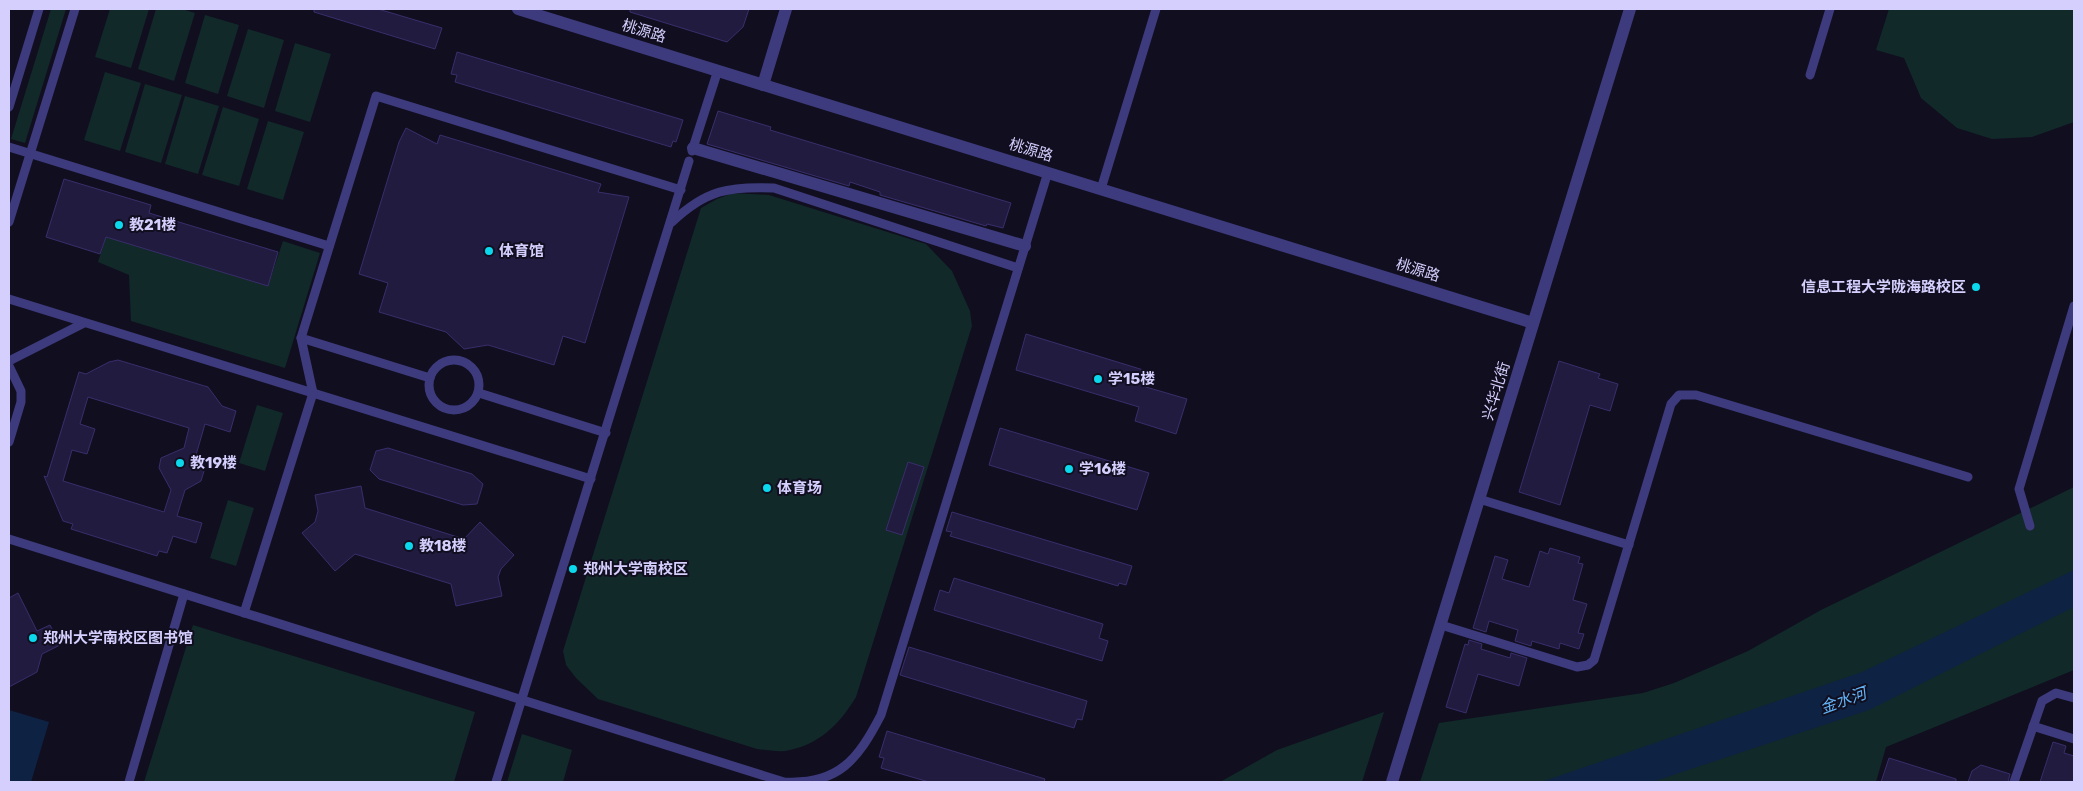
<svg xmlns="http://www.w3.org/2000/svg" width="2083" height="791" font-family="Rubik,'Noto Sans SC',sans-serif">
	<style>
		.green { fill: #112928 }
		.water { fill: #0e2343 }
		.building { fill: #221b40; stroke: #392e6b; fill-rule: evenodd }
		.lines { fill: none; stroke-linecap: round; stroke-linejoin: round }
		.service { stroke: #3d3b7d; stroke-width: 9 }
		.minor { stroke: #3d3b7d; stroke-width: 12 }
		.tertiary { stroke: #3d3b7d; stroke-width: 12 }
		.poi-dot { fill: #0bd8ec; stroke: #110e20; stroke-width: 2 }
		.labels { text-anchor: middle; stroke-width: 4; stroke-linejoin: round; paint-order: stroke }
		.street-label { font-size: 15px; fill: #d4cffd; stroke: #110e20 }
		.poi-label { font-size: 15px; font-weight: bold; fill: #d4cffd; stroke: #110e20; text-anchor: start }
		.water-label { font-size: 16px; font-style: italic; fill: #62b4f7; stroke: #110e20 }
	</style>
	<rect width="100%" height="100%" fill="#110e20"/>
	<!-- green -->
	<g class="green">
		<polygon points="51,9 66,9 25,143 11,139"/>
		<polygon points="110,9 149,9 131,68 95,57"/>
		<polygon points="156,9 182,9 195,13 174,81 138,69"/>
		<polygon points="1889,9 2074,9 2074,122 2032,137 1992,139 1957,128 1921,98 1904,58 1876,50"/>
		<polygon points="205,15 239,25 218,94 185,83"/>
		<polygon points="248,29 284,40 264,108 227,96"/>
		<polygon points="295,43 331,54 310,122 275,111"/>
		<polygon points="105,72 141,83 120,151 84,140"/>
		<polygon points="145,84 182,95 161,163 125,152"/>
		<polygon points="185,96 219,106 198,174 165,164"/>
		<polygon points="223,107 259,119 239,186 202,175"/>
		<polygon points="268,121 304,132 283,200 247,189"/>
		<path d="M733,193l36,2 157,49 26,27 18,40 2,15 -116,371c-16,27 -38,49 -71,54 -8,1 -19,-1 -28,-2l-159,-50 -22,-21 -10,-13 -3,-14 138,-443 16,-9z"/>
		<polygon points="106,237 268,286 283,241 320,253 285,368 131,321 129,275 98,262"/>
		<polygon points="257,405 283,413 265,471 239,463"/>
		<polygon points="2074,487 2074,670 1886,747 1876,782 1420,782 1439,723 1643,693 1674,683 1748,651 1821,610"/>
		<polygon points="228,500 254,508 236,566 210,558"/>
		<polygon points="193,625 475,712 454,782 144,782"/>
		<polygon points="1384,712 1362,782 1220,782 1277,750"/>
		<polygon points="522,734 572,750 563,782 507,782"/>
	</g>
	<!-- water -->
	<g class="water">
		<polygon points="2074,570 2074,607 1869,710 1652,782 1541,782 1862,672"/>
		<polygon points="9,710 49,722 31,782 9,782"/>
	</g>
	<!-- building -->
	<g class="building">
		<polygon points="314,9 378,9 442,28 435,49 314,12"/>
		<polygon points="630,9 749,9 743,27 727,42 630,12"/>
		<polygon points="457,52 683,120 676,142 673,141 671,147 455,82 457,75 451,74"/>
		<polygon points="718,111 771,127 770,130 1011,203 1003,228 987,224 986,226 880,195 880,192 850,182 849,186 707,144"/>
		<polygon points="406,128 437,144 440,135 601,184 598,192 629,197 585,343 563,336 554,365 488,345 464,349 446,332 379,312 388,283 359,274 399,142"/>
		<polygon points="64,179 151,205 149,213 278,252 268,286 106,237 100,254 46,237"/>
		<polygon points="1026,334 1150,372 1146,387 1187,399 1176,434 1135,421 1139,407 1016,370"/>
		<path d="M118,360l90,27 14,19 14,5 -6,21 -25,-8 -9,31 8,16 -3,10 -16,9 -8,26 25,7 -6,20 -23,-7 -6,17 -8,-2 -2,5 -86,-27 2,-5 -10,-3 -19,-45 3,1 32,-105 7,2 23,-12zM88,397l101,31 -5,20 -23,10 -2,10 12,22 -7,22 -101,-31 9,-31 15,4 8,-25 -15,-5z"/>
		<polygon points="1559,361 1600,374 1598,378 1618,384 1610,411 1590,405 1560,505 1519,492"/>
		<polygon points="1000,428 1149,473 1137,510 989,465"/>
		<polygon points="388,448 472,474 483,484 477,504 463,505 379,479 370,470 376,451"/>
		<polygon points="908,462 924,467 902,535 886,530"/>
		<polygon points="361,486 365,508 464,539 480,522 514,555 501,569 498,577 502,596 456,606 451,584 355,554 335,571 302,533 315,522 318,511 315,495"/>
		<polygon points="952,512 1132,566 1126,585 1119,583 1118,586 950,536 952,532 946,531"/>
		<polygon points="1550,548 1580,557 1578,563 1583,564 1573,600 1587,604 1578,633 1584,634 1579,649 1560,643 1559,649 1532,641 1531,646 1515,641 1518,630 1489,621 1486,632 1473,628 1495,556 1508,560 1502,579 1529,587 1540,551 1548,554"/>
		<polygon points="954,578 1103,624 1099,638 1108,641 1102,661 934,610 940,590 949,593"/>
		<polygon points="18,593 37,631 50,625 60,645 42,654 37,672 9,687 9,598"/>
		<polygon points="1469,640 1482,644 1481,649 1510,658 1511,653 1527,658 1519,686 1478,674 1466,713 1446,707 1465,644 1468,645"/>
		<polygon points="909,647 1087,701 1082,720 1077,719 1074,728 900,675"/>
		<polygon points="887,731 1045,779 1044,782 929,782 881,768 884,758 879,757"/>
		<polygon points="2053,742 2066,746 2064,753 2074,756 2074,782 2040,782"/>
		<polygon points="1889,758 1956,779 1956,782 1881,782"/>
		<polygon points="1981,765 2010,774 2008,782 1968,782 1972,771"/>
	</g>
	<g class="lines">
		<!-- service -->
		<g class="service">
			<polyline points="1810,75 1830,9"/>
			<polyline points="9,107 39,9"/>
			<polyline points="9,147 329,246"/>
			<polyline points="692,151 718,70"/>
			<polyline points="1101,189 1156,9"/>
			<polyline points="9,222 75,9"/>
			<path d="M672,222c34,-32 57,-36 102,-34l244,80"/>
			<polyline points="9,299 591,479"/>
			<circle cx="454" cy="385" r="25"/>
			<polyline points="9,361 84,323"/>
			<polyline points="9,366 21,391 21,402 9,442"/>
			<polyline points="430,378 301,338 376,96 681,190"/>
			<polyline points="479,393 606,433"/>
			<polyline points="1479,499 1629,545"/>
			<polyline points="2030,526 2019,489 2074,306"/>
			<path d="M9,539l775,243c55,3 74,-23 97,-67l167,-543"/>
			<polyline points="244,613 313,393 301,338"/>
			<polyline points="1441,625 1577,667 1588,665 1594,660 1671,404 1679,395 1696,395 1968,477"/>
			<polyline points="2033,726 2074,739"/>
			<polyline points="129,782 184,594"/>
			<polyline points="496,782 689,161"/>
			<polyline points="2014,782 2042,701 2056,693 2074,698"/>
		</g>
		<!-- minor -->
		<g class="minor">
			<polyline points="763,85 786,9"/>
			<polyline points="693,148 1025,246"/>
		</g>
		<!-- tertiary -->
		<g class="tertiary">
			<polyline points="518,9 1533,323"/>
			<polyline points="1392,782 1630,9"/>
		</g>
	</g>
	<!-- markers -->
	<g class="poi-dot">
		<circle cx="119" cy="225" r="5"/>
		<circle cx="489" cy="251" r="5"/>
		<circle cx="1976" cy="287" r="5"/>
		<circle cx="1098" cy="379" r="5"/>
		<circle cx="180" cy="463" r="5"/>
		<circle cx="1069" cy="469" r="5"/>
		<circle cx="767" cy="488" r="5"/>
		<circle cx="409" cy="546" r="5"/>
		<circle cx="573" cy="569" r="5"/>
		<circle cx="33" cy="638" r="5"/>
	</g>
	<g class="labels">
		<!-- street labels -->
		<g class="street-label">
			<text transform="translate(644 31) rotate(17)" y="5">桃源路</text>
			<text transform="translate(1031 150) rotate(17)" y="5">桃源路</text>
			<text transform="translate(1418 270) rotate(17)" y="5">桃源路</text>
			<text transform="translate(1496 391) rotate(-73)" y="5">兴华北街</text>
		</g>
		<!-- poi labels -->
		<g class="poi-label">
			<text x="129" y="230">教21楼</text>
			<text x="499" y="256">体育馆</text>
			<text x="1966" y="292" text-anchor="end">信息工程大学陇海路校区</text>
			<text x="1108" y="384">学15楼</text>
			<text x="190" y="468">教19楼</text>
			<text x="1079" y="474">学16楼</text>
			<text x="777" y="493">体育场</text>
			<text x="419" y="551">教18楼</text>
			<text x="583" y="574">郑州大学南校区</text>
			<text x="43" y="643">郑州大学南校区图书馆</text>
		</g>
		<!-- water labels -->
		<g class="water-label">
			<text transform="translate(1843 700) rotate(-20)" y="6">金水河</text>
		</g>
	</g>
	<!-- border -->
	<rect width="2083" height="791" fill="none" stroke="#d4cffd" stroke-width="20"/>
</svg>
